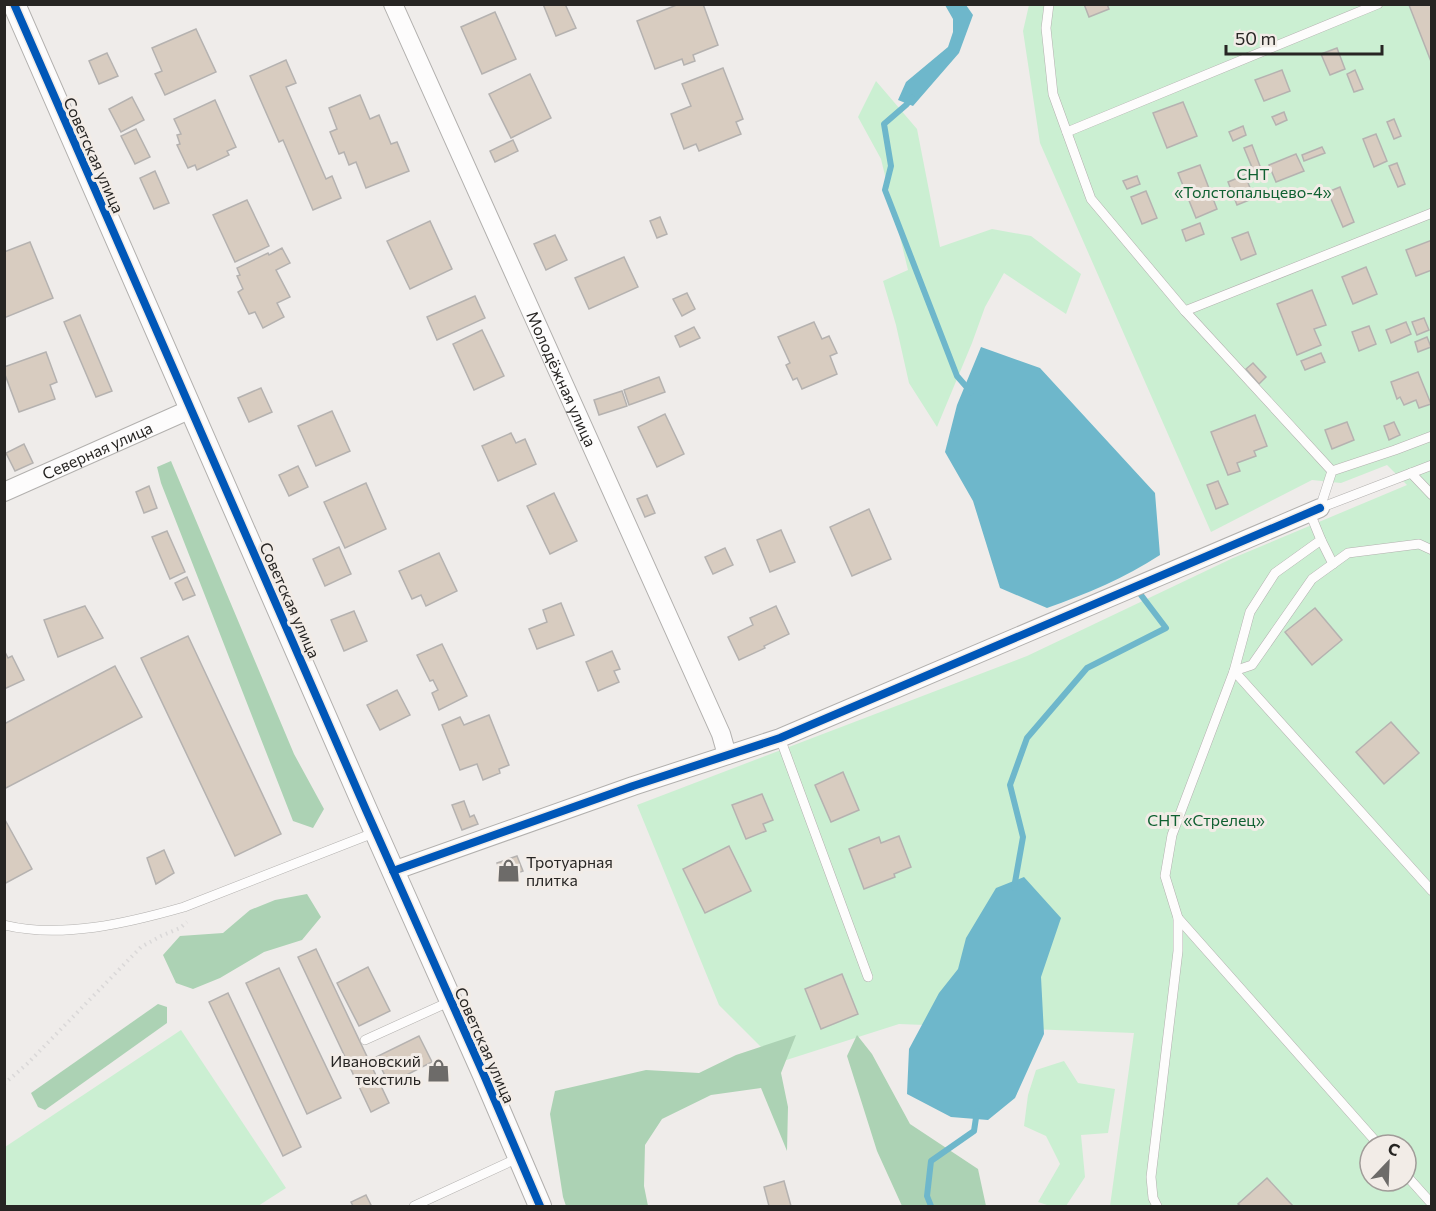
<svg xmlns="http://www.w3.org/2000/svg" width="1436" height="1211" font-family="Commissioner,sans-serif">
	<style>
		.green { fill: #cbefd2; fill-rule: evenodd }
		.forest { fill: #acd2b4 }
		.water { fill: #6eb7cb }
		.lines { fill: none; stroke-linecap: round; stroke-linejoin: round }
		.stream { stroke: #6eb7cb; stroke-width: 6 }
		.building { fill: #d8ccc0; stroke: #b5b2b0; stroke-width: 1.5 }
		.service-casing { stroke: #b2b0ae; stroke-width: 10 }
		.minor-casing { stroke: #b2b0ae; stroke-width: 20 }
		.tertiary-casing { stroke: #b2b0ae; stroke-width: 24 }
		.path { stroke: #dad8d8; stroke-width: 4; stroke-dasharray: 1.5 4.5; stroke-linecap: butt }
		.service { stroke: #fdfcfc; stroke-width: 9 }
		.minor { stroke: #fdfcfc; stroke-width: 18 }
		.tertiary { stroke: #fdfcfc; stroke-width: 22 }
		.cycleway-casing { stroke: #f2ece7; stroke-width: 11 }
		.cycleway { stroke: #0057b8; stroke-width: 8 }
		.labels { text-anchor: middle; stroke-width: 6; stroke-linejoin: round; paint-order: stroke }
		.street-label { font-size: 16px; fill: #272523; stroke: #f2ece7 }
		.park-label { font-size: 16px; fill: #106132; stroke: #f2ece7 }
		.poi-label { font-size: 16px; fill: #272523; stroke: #f2ece7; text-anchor: start }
	</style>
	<rect width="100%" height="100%" fill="#efecea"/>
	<!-- green -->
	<g class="green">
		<path d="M1029,5h402v1201h-321l24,-173 -235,-9 -122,39 -58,-58 -82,-200 390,-149 206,-98 174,-73 -20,-20 -46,18 -29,-3 -101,52 -171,-389 -17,-112zM1370,1145h36v36h-36z"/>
		<polygon points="876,81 917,129 940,247 992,229 1031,236 1081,274 1066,314 1004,273 985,307 972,343 937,427 909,383 896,325 883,281 908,270 881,159 858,117"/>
		<polygon points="181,1030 286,1188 258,1206 5,1206 5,1147"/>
		<polygon points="1064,1061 1078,1083 1115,1089 1108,1133 1081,1135 1085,1177 1066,1206 1050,1206 1038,1202 1060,1164 1046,1136 1024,1126 1028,1095 1036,1070"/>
	</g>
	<!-- forest -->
	<g class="forest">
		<polygon points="171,461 294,754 324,809 313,828 293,821 161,483 157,467"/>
		<polygon points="307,894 321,917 302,940 264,952 220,978 193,989 176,983 163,955 180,936 223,933 250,910 275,900"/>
		<polygon points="158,1004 167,1007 167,1023 45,1110 38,1107 31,1093"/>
		<polygon points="796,1035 781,1073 788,1107 787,1151 761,1088 711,1095 662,1119 645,1145 644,1186 648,1206 566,1206 563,1197 550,1114 555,1091 646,1070 699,1073 736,1055"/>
		<polygon points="857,1035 872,1054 910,1124 978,1169 986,1206 902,1206 877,1151 847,1056"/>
	</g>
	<!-- water -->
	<g class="water">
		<polygon points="945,5 966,5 973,15 959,53 913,106 898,100 906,82 948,47 953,32 953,19"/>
		<path d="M981,347l59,21 115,125 5,62c-35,23 -74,39 -113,53l-47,-20 -27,-87 -28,-49 12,-47z"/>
		<polygon points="1024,877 1061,918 1041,977 1044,1034 1015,1098 988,1120 951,1117 907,1094 909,1049 939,993 958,969 966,938 996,888"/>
	</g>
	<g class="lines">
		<!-- stream -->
		<g class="stream">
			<polyline points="912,98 906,105 884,124 891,166 885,190 957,376 971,392"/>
			<polyline points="1014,888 1023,837 1010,785 1027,738 1087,668 1166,628 1141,595"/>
			<polyline points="931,1206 927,1196 931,1161 974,1131 977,1111"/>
		</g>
	</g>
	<!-- building -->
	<g class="building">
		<polygon points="543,4 565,4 576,28 556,36"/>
		<polygon points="679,4 703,4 718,45 693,55 695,61 684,65 682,59 655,69 637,21"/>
		<polygon points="1084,4 1107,4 1109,9 1089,17"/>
		<polygon points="1432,4 1432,64 1409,5"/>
		<polygon points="495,12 516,59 482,74 461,27"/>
		<polygon points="196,29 216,72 165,95 155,74 162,71 152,48"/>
		<polygon points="1337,48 1345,69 1330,75 1321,54"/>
		<polygon points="107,53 118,76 99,84 89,61"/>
		<polygon points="286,60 296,83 286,87 326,179 332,176 341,198 313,210 283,140 279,142 250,76"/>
		<polygon points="723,68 743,119 736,122 741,134 699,151 696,144 684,149 671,114 691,106 682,84"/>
		<polygon points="1282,70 1290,91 1264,101 1255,80"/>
		<polygon points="1355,70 1363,89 1354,92 1347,74"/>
		<polygon points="530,74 551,118 511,138 489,94"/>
		<polygon points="360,95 370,119 379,115 391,144 397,142 409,171 366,188 356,162 349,165 344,152 339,154 330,132 337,129 329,108"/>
		<polygon points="132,97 144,120 121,132 109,109"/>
		<polygon points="215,100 236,147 227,151 229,155 197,170 195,165 188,168 177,145 180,144 177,135 181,134 174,119"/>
		<polygon points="1183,102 1197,136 1167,148 1153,113"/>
		<polygon points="1284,112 1287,120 1276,125 1272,117"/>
		<polygon points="1394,119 1401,136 1394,139 1387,122"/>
		<polygon points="1243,126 1246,135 1233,141 1229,132"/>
		<polygon points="136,129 150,157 135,164 121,136"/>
		<polygon points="1376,134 1387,161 1374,167 1363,139"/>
		<polygon points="513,140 518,151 495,162 490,151"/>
		<polygon points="1252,145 1263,174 1256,177 1244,148"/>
		<polygon points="1322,147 1325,153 1304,161 1302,155"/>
		<polygon points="1296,154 1304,171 1276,182 1269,165"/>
		<polygon points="1397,163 1405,184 1398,187 1389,166"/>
		<polygon points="1200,165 1217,209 1196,218 1178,173"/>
		<polygon points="155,171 169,203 154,209 140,178"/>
		<polygon points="1245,175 1254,198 1237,205 1228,182"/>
		<polygon points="1137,176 1140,184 1127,189 1123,181"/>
		<polygon points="1340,187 1354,222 1343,227 1328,192"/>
		<polygon points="1146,191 1157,218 1142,224 1131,197"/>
		<polygon points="247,200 269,246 235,262 213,215"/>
		<polygon points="660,217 667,234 657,238 650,221"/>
		<polygon points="430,221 452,269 410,289 387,241"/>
		<polygon points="1200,223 1204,234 1186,241 1182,230"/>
		<polygon points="1248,232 1256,254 1241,260 1232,238"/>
		<polygon points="555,235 567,260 546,270 534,244"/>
		<polygon points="1432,240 1432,270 1416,276 1406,250"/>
		<polygon points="30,242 53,298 4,318 4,252"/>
		<polygon points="282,248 290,263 276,270 290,297 277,303 284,317 263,328 255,312 249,314 238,292 243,289 237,276 240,275 237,268 268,253 269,255"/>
		<polygon points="624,257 638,287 589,309 575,278"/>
		<polygon points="1366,267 1377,294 1353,304 1342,277"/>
		<polygon points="1312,290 1326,325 1314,329 1321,345 1297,355 1277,304"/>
		<polygon points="687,293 695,309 682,316 673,299"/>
		<polygon points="475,296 485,318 437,340 427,317"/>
		<polygon points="80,315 112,391 96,397 64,322"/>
		<polygon points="1424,318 1429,330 1417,335 1412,322"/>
		<polygon points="814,322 822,339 829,336 837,353 830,356 837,374 802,389 797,378 793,380 786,365 790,363 778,337"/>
		<polygon points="1406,322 1411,334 1391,343 1386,330"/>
		<polygon points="1369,326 1376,344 1359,351 1352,332"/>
		<polygon points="694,327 700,338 680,347 675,336"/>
		<polygon points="482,330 504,376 474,390 453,344"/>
		<polygon points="1427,337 1431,347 1418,352 1415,342"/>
		<polygon points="46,352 57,382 50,385 55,399 19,412 4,372 4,367"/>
		<polygon points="1321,353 1325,362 1305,370 1301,361"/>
		<polygon points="1253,363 1266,377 1259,384 1246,369"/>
		<polygon points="1418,372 1431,404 1419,408 1416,400 1404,405 1400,397 1397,399 1391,382"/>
		<polygon points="659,377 665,392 629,405 624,390"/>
		<polygon points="261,388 272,412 249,422 238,398"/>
		<polygon points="622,391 627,406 599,415 594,400"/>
		<polygon points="332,411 350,451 316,466 298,426"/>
		<polygon points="665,414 684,454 657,467 638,427"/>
		<polygon points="1255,415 1267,446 1254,451 1256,456 1237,463 1240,471 1228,475 1211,432"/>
		<polygon points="1347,422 1354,440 1332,449 1325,430"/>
		<polygon points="1394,422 1400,435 1389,440 1384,426"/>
		<polygon points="511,433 516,443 525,439 536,464 498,481 482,446"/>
		<polygon points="24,444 33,463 15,471 6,453"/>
		<polygon points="298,466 308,487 289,496 279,475"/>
		<polygon points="1218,481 1228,504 1216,509 1207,485"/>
		<polygon points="366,483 386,529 345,548 324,502"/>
		<polygon points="149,486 157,508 144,513 136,492"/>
		<polygon points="554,493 577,541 550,554 527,506"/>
		<polygon points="647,495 655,513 645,517 637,499"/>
		<polygon points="869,509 891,559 852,576 830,527"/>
		<polygon points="781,530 795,562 770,572 757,540"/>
		<polygon points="167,531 185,572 170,579 152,537"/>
		<polygon points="339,547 351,574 325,586 313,559"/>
		<polygon points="725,548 733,565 713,574 705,557"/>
		<polygon points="439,553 457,591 426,606 421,595 412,599 399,571"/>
		<polygon points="187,577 195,595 183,600 175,583"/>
		<polygon points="561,603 574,635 537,649 529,629 547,622 543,610"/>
		<polygon points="85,606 103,638 58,657 44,620"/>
		<polygon points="776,606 789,634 764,646 765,648 739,660 728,637 753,625 750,618"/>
		<polygon points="1315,608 1342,640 1312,665 1285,632"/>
		<polygon points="354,611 367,641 344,651 331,620"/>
		<polygon points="188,636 281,834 235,856 141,658"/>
		<polygon points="442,644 467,696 439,710 432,693 438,690 433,680 430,681 417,655"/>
		<polygon points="4,650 8,658 12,656 24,680 4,689"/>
		<polygon points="612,651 620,669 614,671 619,682 598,691 586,662"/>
		<polygon points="115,666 142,717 4,789 4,724"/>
		<polygon points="397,690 410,715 380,730 367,705"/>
		<polygon points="489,715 509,765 499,769 500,773 483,780 477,764 460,770 442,725 460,717 464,725"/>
		<polygon points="1391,722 1419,753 1384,784 1356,752"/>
		<polygon points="843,772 859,810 831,822 815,785"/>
		<polygon points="762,794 773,820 763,824 766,831 746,839 732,805"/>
		<polygon points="464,801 470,817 474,815 478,824 462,830 452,805"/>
		<polygon points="4,818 32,869 4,884"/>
		<polygon points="899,836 911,867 894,874 895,877 864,889 849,849 879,837 881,843"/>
		<polygon points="729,846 751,891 705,913 683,869"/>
		<polygon points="164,850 174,873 156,884 147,858"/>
		<polygon points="517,856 523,871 503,878 497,863"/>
		<polygon points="316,949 389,1103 371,1112 298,957"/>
		<polygon points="368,967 390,1011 359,1026 337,983"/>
		<polygon points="279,968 341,1098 307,1114 246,983"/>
		<polygon points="842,974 858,1014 821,1029 805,989"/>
		<polygon points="228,993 301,1147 283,1156 209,1002"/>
		<polygon points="419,1036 432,1062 389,1084 376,1057"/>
		<polygon points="441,1061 447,1073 437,1077 432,1065"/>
		<polygon points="1267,1178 1293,1206 1241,1206 1238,1204"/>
		<polygon points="784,1181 791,1206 769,1206 764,1187"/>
		<polygon points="366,1195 371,1205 368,1206 353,1206 351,1202"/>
	</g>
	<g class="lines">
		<defs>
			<g id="service">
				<polyline points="1049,4 1046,28 1053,94 1091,199 1185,311 1332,471"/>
				<polyline points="1067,132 1378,4"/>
				<polyline points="1185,311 1432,213"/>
				<polyline points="1411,473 1432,495"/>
				<polyline points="1320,508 1332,471 1395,450 1432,436"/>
				<polyline points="1320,508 1432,465"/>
				<polyline points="1321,540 1333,564"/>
				<polyline points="1432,550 1419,544 1348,553 1312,579 1252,665 1234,671 1432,891"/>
				<polyline points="780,738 868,977"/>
				<polyline points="1178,918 1379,1145"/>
				<path d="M4,925c58,14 124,-2 180,-18l192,-75"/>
				<polyline points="365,1040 451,1001"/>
				<polyline points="1406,1175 1432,1204"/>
				<polyline points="414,1206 518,1158"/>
				<polyline points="1157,1206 1153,1198 1151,1177 1178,951 1178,918 1165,876 1172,835 1234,671 1250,612 1275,573 1321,540 1310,513"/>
			</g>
			<g id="minor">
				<path id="s1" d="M393,4l328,730 6,21"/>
				<path id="s2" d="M4,492l187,-83"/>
				<polyline points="393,871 633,786 780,738 1320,508"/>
			</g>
			<polyline id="tertiary" points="14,4 366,810 484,1075 540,1206"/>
		</defs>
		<!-- service casing -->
		<use href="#service" class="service-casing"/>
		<!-- minor casing -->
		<use href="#minor" class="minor-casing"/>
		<!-- tertiary casing -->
		<use href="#tertiary" class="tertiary-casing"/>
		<!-- path -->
		<polyline class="path" points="4,1084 27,1064 141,947 161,936 180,928 187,922"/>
		<!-- service -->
		<use href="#service" class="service"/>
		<!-- minor -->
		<use href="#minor" class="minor"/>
		<!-- tertiary -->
		<use href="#tertiary" class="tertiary"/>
		<defs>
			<g id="cycleway">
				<polyline points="14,4 366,810 484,1075 540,1206"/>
				<polyline points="393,871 633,786 780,738 1320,508"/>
			</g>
		</defs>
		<!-- cycleway casing -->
		<use href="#cycleway" class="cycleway-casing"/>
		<!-- cycleway -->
		<use href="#cycleway" class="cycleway"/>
	</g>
	<!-- icons -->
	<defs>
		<symbol id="shop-bare" viewBox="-9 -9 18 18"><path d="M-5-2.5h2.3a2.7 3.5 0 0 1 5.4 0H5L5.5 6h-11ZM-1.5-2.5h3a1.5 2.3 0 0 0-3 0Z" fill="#6d6b69" stroke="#f2ece7" stroke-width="2.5" paint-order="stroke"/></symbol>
	</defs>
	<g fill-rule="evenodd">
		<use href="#shop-bare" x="492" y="854" width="33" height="33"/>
		<use href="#shop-bare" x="422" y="1054" width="33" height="33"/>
	</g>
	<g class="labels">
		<!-- street labels -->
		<g class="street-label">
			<text transform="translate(94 155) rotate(66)" y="6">Советская улица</text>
			<text dy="6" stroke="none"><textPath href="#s1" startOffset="411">Молодёжная улица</textPath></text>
			<text dy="6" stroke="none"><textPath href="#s2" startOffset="102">Северная улица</textPath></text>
			<text transform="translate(290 600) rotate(66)" y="6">Советская улица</text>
			<text transform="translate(485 1045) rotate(66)" y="6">Советская улица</text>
		</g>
		<!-- park labels -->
		<g class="park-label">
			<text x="1253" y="180">СНТ<tspan x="1253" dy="18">«Толстопальцево-4»</tspan></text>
			<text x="1206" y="826">СНТ «Стрелец»</text>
		</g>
		<!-- poi labels -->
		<g class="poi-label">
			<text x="526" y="868">Тротуарная<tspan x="526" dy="18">плитка</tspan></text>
			<text x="421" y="1067" text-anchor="end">Ивановский<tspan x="421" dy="18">текстиль</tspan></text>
		</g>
	</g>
	<!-- border -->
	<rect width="1436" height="1211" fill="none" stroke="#272523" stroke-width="12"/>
	<!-- north arrow -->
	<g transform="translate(1388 1163) rotate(23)"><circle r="28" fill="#f2ece7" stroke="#a19c99" stroke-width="1.5"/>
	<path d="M0-4.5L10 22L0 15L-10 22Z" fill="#6d6b69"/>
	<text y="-9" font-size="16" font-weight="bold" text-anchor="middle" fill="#272523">С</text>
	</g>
	<!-- scale -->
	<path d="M1226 45v9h156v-9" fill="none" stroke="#272523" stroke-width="3"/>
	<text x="1235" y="45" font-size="18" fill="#272523" stroke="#f2ece7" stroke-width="4.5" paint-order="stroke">50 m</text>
</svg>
